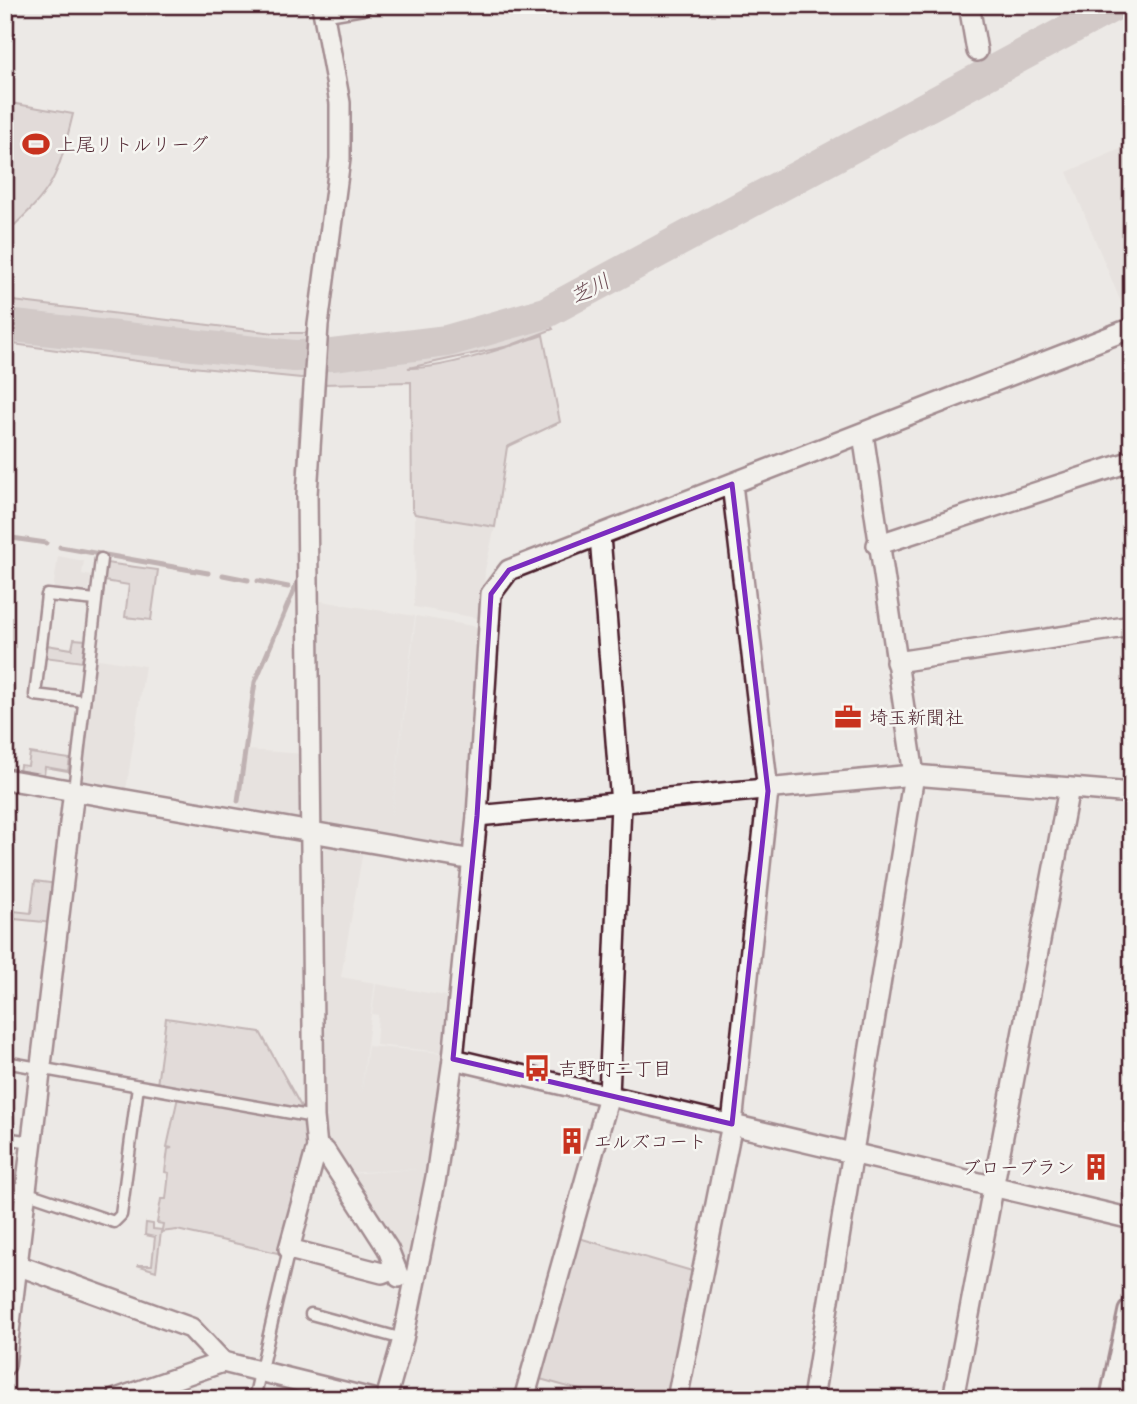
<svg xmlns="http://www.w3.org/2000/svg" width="1137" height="1404" font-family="'Playpen Sans','Klee One',sans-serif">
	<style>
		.built { fill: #e0dad8 }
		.green { fill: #d4cbca; stroke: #8f757a; stroke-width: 2 }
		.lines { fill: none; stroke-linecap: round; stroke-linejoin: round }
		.stream { stroke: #886e73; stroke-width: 5 }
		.river { stroke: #b1a2a3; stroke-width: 32 }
		.lane-casing { stroke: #4a1f2b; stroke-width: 15 }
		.street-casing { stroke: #4a1f2b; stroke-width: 24 }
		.secondary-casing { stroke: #4a1f2b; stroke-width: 32 }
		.lane { stroke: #f6f6f2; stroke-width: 10 }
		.street { stroke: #f6f6f2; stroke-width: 19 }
		.secondary { stroke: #f6f6f2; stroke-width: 26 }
		.marked { fill: none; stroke: #7b2cbf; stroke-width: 5; stroke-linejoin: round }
		.labels { text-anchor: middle; stroke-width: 5; stroke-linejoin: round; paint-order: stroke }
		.poi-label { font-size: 19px; fill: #4a1f2b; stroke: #f6f6f2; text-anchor: start }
		.water-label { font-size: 21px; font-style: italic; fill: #6e4d55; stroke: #f6f6f2 }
	</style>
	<rect width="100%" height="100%" fill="#ece9e6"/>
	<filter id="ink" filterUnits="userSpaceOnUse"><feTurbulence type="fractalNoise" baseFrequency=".0143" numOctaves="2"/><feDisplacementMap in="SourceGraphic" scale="14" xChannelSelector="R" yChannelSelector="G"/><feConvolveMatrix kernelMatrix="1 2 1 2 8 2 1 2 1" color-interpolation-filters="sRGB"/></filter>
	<g filter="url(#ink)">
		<!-- built -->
		<g class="built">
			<polygon points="1132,144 1132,315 1127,317 1067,172"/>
			<polygon points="415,514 495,527 485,570 483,619 414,607"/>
			<polygon points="58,556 84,561 82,574 91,576 89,590 83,594 53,590"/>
			<polygon points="315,600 415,616 391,821 416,616 484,628 466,843 458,849 324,825 318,818"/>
			<polygon points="93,658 145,666 126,791 82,783 79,777"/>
			<polygon points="248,750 306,754 305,818 300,821 239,810"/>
			<polygon points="325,846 363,851 341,977 375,983 361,1093 368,1046 442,1053 431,1168 408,1274 348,1174 416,1169 346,1173 325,1137 321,1118 329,1116 319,1117 316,979 321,852"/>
			<polygon points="376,984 446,996 442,1052 376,1045 378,1015 372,1014"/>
		</g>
		<!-- green -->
		<g class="green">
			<path d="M5,102l68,12c-16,65 -18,74 -68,120z"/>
			<polygon points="5,300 274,333 307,333 305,352 5,324"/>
			<path d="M545,316l8,13 -44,17 -101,22c34,2 101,-21 135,-33l17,87 -53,25 -12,80 -80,-13 -3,-6 -1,-126 -90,2v-8l-20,2 -149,-15 -147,-20v-16c178,19 369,62 540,-11z"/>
			<polygon points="106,563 158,570 151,620 125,617 129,585 104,581"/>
			<polygon points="74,639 85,640 82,662 44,657 46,645 72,649"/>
			<polygon points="30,753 70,759 68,771 45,767 44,775 19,772 20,765 28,766"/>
			<polygon points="35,881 58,884 53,923 5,918 5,910 31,913"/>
			<polygon points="166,1018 260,1032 304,1112 157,1085"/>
			<polygon points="178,1097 306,1120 310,1126 303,1168 282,1254 177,1230 161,1232 156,1271 137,1265 152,1265 155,1237 145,1235 146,1223 153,1224 153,1229 162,1230 163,1224 157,1223 161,1199 166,1199 169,1173 165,1172 168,1149 172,1148 167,1147"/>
			<polygon points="579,1238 692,1271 669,1399 582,1399 583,1391 540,1379"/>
		</g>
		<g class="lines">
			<!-- stream -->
			<g class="stream">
				<polyline points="299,470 302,400"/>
				<polyline points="5,537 46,543"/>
				<polyline points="60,547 208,573"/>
				<polyline points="223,575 248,580"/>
				<polyline points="258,581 288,587"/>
				<polyline points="238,801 255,682 300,576"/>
			</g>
			<!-- river -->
			<polyline class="river" points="5,325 294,356 332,355 447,341 545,313 1115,5"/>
			<defs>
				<g id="lane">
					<polyline points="84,701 35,695 47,595 96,600"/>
					<polyline points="74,790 101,559"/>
					<polyline points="5,1062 314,1117"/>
					<polyline points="5,1138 31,1142"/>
					<polyline points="25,1192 114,1222 121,1215 138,1086"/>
					<polyline points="5,1213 22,1215"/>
					<polyline points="311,1314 403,1339"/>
					<polyline points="254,1399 289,1249"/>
				</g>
				<g id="street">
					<polyline points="322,5 340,103 340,159 318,325 307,494 314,1117 317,1147 289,1249 382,1273 395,1268"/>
					<polyline points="969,5 977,51"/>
					<polyline points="326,11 361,5"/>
					<polyline points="877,545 1132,461"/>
					<polyline points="896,662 1132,626"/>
					<polyline points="5,779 473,860"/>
					<polyline points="477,816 914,775 1132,793"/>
					<polyline points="453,1059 1132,1219"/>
					<polyline points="317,1147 325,1151 388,1249 399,1277"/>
					<polyline points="17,1265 191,1328 223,1362"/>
					<polyline points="5,1365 74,790"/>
					<polyline points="116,1399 223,1362 372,1399"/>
					<polyline points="386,1399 403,1339 436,1177 453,1059 477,816 491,594 509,570 1132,328"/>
					<polyline points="524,1399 609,1096 621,804 600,536"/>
					<polyline points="677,1399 732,1124 768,791 732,484"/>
					<polyline points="813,1399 914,775 863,434"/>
					<polyline points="953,1399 1069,788"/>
				</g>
				<polyline id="secondary" points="1114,1399 1132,1313"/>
			</defs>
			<!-- lane casing -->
			<use href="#lane" class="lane-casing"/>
			<!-- street casing -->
			<use href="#street" class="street-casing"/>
			<!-- secondary casing -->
			<use href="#secondary" class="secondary-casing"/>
			<!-- lane -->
			<use href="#lane" class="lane"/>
			<!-- street -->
			<use href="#street" class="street"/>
			<!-- secondary -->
			<use href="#secondary" class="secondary"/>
		</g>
	</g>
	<!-- marked area -->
	<path d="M0 0H1137V1404H0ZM732,484l36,307 -36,333 -279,-65 24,-243 14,-222 18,-24z" fill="#ece9e6" fill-opacity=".55" fill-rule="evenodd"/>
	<path class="marked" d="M732,484l36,307 -36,333 -279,-65 24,-243 14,-222 18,-24z"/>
	<!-- icons -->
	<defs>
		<symbol id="stadium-bare" viewBox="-9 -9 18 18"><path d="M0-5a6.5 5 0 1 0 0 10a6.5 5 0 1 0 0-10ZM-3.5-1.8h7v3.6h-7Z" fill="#c8321e" stroke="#f6f6f2" stroke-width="2.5" paint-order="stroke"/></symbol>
		<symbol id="office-bare" viewBox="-9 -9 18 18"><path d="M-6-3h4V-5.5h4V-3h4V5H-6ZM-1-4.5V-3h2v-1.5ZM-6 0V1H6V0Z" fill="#c8321e" stroke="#f6f6f2" stroke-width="2.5" paint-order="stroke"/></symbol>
		<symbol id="bus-bare" viewBox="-9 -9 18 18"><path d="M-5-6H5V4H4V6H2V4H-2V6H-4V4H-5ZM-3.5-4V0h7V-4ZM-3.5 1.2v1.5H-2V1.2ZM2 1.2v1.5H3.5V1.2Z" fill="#c8321e" stroke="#f6f6f2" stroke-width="2.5" paint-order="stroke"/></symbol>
		<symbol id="building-bare" viewBox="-9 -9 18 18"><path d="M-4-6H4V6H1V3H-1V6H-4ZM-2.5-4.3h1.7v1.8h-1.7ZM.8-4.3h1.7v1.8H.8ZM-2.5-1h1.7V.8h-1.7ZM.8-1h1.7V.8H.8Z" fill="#c8321e" stroke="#f6f6f2" stroke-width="2.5" paint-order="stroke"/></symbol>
	</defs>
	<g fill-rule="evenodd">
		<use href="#stadium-bare" x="17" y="125" width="38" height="38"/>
		<use href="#office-bare" x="829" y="698" width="38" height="38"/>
		<use href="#bus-bare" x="518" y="1049" width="38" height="38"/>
		<use href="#building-bare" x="553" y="1122" width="38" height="38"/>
		<use href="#building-bare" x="1077" y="1148" width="38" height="38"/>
	</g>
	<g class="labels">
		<!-- poi labels -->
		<g class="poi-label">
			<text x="57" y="151">上尾リトルリーグ</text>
			<text x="869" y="724">埼玉新聞社</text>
			<text x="558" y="1075">吉野町二丁目</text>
			<text x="593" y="1148">エルズコート</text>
			<text x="1075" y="1174" text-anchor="end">ブローブラン</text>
		</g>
		<!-- water labels -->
		<g class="water-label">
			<text transform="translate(590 289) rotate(-28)" y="7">芝川</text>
		</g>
	</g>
	<!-- margin -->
	<rect width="1137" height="1404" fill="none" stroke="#f6f6f2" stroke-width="28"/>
	<rect x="14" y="14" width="1109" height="1376" fill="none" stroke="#4a1f2b" stroke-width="2.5" filter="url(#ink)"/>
</svg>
